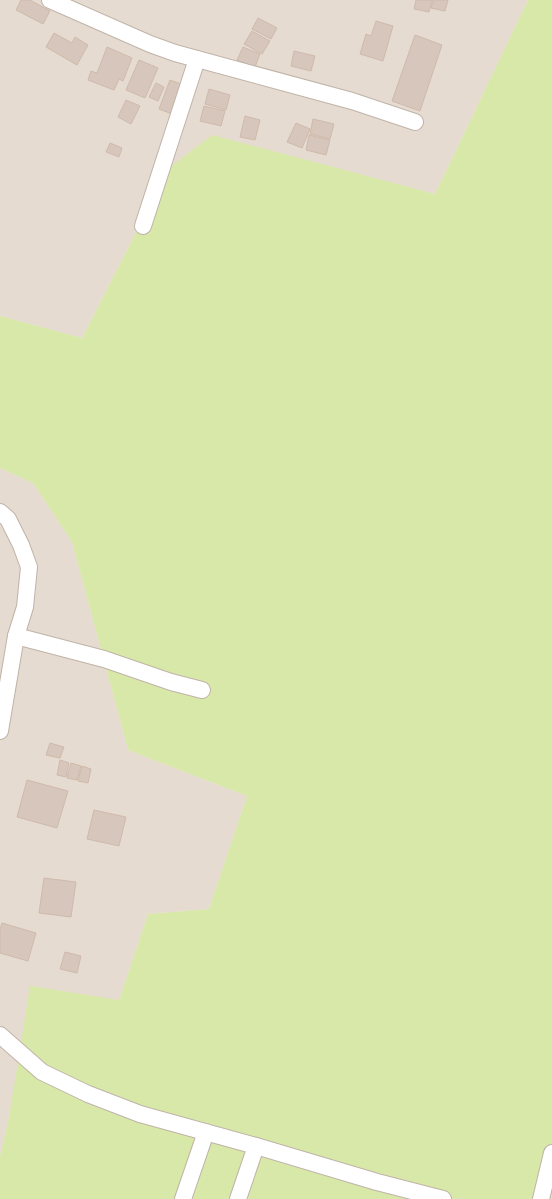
<svg xmlns="http://www.w3.org/2000/svg" width="552" height="1199" font-family="Lato,sans-serif">
	<style>
		.residential { fill: #e6dbd0 }
		.green { fill: #d8e8a9 }
		.building { fill: #d7c6bb; stroke: #cfbaab }
		.lines { fill: none; stroke-linecap: round; stroke-linejoin: round }
		.street-casing { stroke: #c0b3a8; stroke-width: 18 }
		.street { stroke: #fff; stroke-width: 16 }
	</style>
	<rect width="100%" height="100%" fill="#f2eae3"/>
	<!-- residential -->
	<g class="residential">
		<polygon points="0,0 528,0 435,194 212,136 169,168 82,338 0,316"/>
		<polygon points="0,468 33,483 72,542 128,750 247,796 209,909 148,914 119,1000 9,1117 0,1156"/>
	</g>
	<!-- green -->
	<polygon class="green" points="528,0 552,0 552,1199 0,1199 0,1156 9,1117 30,986 119,1000 148,914 209,909 247,796 128,750 72,542 33,483 0,468 0,316 82,338 169,168 212,135 435,194"/>
	<!-- building -->
	<g class="building">
		<polygon points="21,0 30,0 50,11 43,24 16,10"/>
		<polygon points="416,0 432,0 429,12 414,9"/>
		<polygon points="433,0 448,0 445,11 431,8"/>
		<polygon points="258,18 277,28 271,39 252,29"/>
		<polygon points="376,21 393,26 383,61 360,54 366,34 371,36"/>
		<polygon points="252,31 270,41 262,54 244,44"/>
		<polygon points="54,33 72,43 75,37 88,45 77,65 46,47"/>
		<polygon points="415,35 442,45 420,111 392,101"/>
		<polygon points="107,47 132,58 123,81 119,79 114,90 88,80 91,71 97,73"/>
		<polygon points="243,47 260,54 255,67 237,60"/>
		<polygon points="294,51 315,56 311,71 291,66"/>
		<polygon points="139,60 158,68 145,98 126,90"/>
		<polygon points="170,80 184,85 172,114 159,109"/>
		<polygon points="156,83 164,87 158,101 149,97"/>
		<polygon points="209,89 230,95 226,110 205,104"/>
		<polygon points="126,100 140,106 131,124 118,117"/>
		<polygon points="204,106 225,111 221,126 200,121"/>
		<polygon points="245,116 260,120 255,140 240,137"/>
		<polygon points="313,119 334,124 330,139 310,134"/>
		<polygon points="296,123 310,129 302,148 287,142"/>
		<polygon points="309,135 330,140 326,155 306,150"/>
		<polygon points="110,143 122,148 119,157 106,152"/>
		<polygon points="50,743 64,747 60,758 46,755"/>
		<polygon points="60,760 69,763 66,777 57,775"/>
		<polygon points="71,763 81,766 77,780 67,778"/>
		<polygon points="82,766 91,769 88,783 78,781"/>
		<polygon points="27,780 68,791 57,828 17,817"/>
		<polygon points="94,810 126,817 119,846 87,839"/>
		<polygon points="44,878 76,882 71,917 39,913"/>
		<polygon points="2,923 36,933 28,961 0,953 0,930"/>
		<polygon points="65,952 81,956 77,973 60,969"/>
	</g>
	<g class="lines">
		<defs>
			<g id="street">
				<polyline points="50,0 150,44 175,53 352,101 415,122"/>
				<polyline points="143,226 197,59"/>
				<polyline points="0,512 8,519 21,545 29,567 25,607 16,636 0,731"/>
				<polyline points="16,636 104,659 171,682 202,690"/>
				<polyline points="0,1035 42,1072 88,1094 140,1114 256,1146 377,1182 443,1199"/>
				<polyline points="183,1199 206,1132"/>
				<polyline points="238,1199 256,1146"/>
				<polyline points="541,1199 552,1153"/>
			</g>
		</defs>
		<!-- street casing -->
		<use href="#street" class="street-casing"/>
		<!-- street -->
		<use href="#street" class="street"/>
	</g>
</svg>
